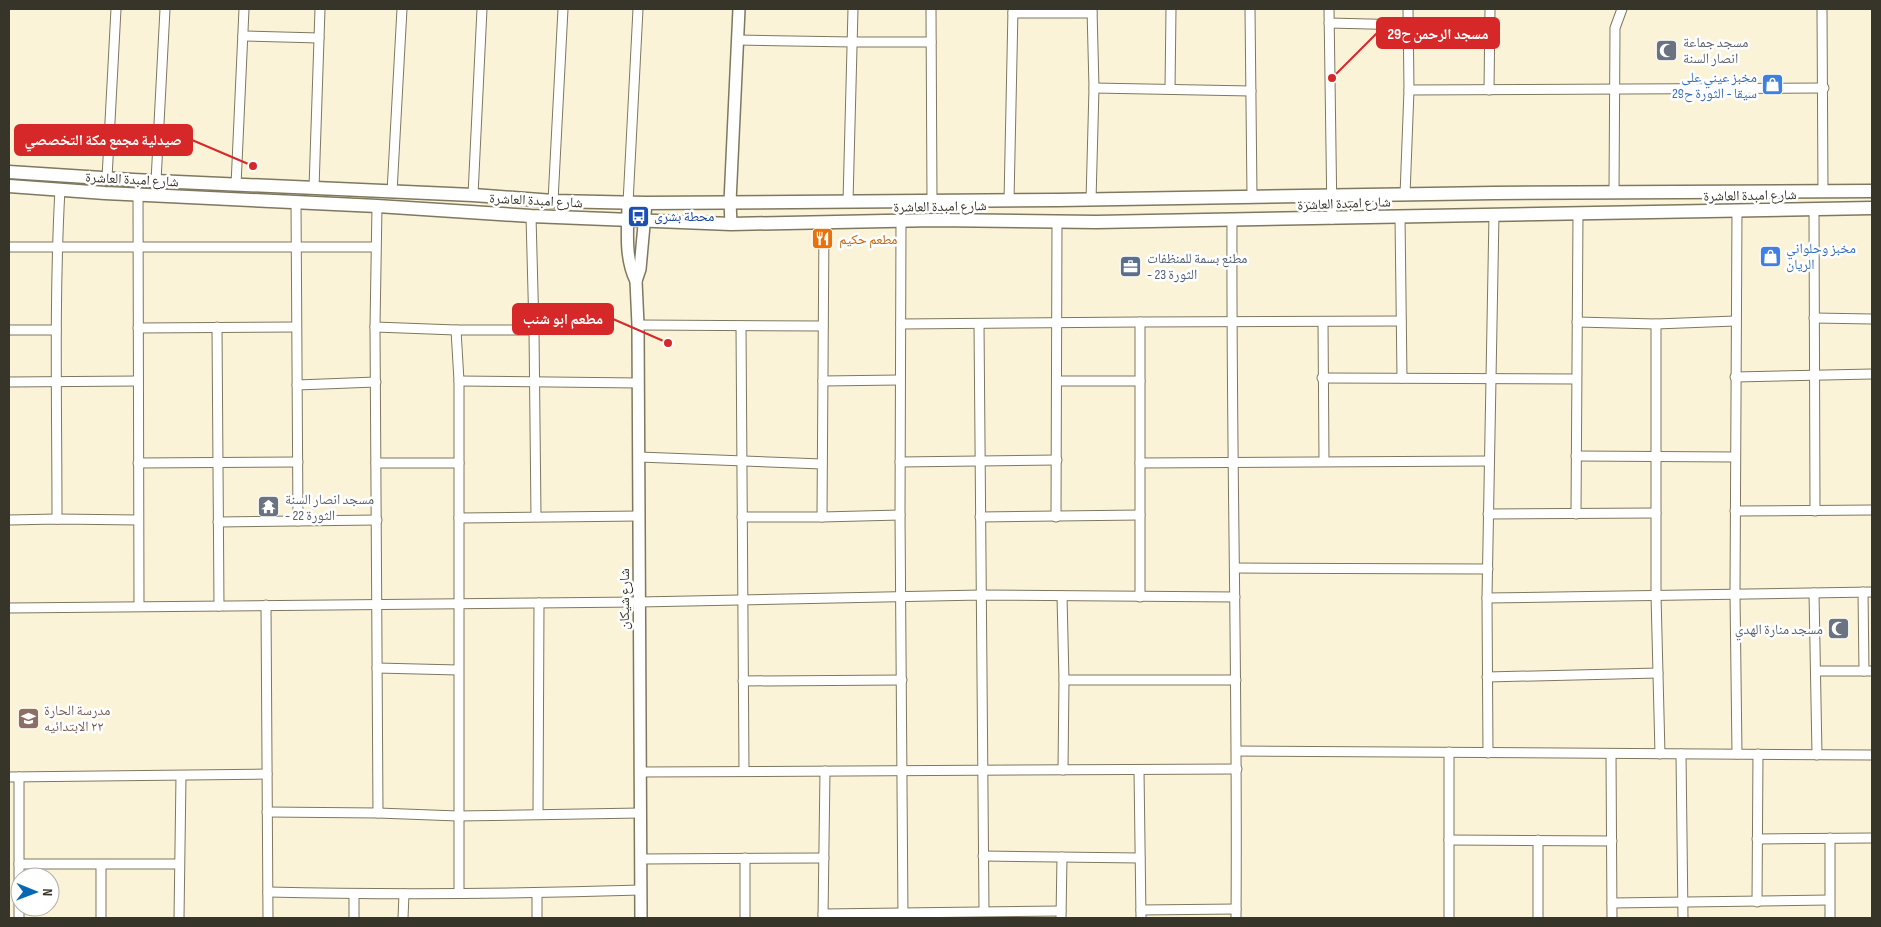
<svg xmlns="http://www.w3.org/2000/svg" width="1881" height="927" font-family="'Sofia Sans Condensed','Noto Naskh Arabic',sans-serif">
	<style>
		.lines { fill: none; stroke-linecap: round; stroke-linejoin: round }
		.minor-casing { stroke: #7e785f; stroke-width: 11 }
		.tertiary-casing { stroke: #7e785f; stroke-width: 14 }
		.secondary-casing { stroke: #7e785f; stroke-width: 15 }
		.minor { stroke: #fff; stroke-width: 9 }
		.tertiary { stroke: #fff; stroke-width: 11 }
		.secondary { stroke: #fff; stroke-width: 12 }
		.labels { text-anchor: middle; stroke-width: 5; stroke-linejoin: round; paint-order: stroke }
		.worship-label { font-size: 14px; fill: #5b616d; stroke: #fff; text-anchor: start }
		.shop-label { font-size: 14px; fill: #366cbe; stroke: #fff; text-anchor: end }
		.street-label { font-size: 14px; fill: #37342a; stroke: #fff }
		.transit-label { font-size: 14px; fill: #164399; stroke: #fff; text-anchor: start }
		.food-label { font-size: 14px; fill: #c56008; stroke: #fff; text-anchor: start }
		.service-label { font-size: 14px; fill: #4e5e75; stroke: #fff; text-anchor: start }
		.education-label { font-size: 14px; fill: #785e54; stroke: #fff; text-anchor: start }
		.leader { fill: none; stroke: #d62828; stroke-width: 2 }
		.callout-dot { fill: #d62828; stroke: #fff; stroke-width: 2 }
		.callout { fill: #d62828; stroke: #d62828; stroke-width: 2 }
		.callout-label { font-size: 15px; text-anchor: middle; font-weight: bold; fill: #fff }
	</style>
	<rect width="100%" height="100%" fill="#fbf3d8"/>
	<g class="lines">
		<defs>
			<g id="minor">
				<polyline points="931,9 932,201"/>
				<polyline points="1250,9 1252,196"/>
				<polyline points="1329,9 1332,219"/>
				<polyline points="1822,9 1823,192"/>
				<polyline points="1013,13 1092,13"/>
				<polyline points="1329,23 1409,25"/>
				<polyline points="243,36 319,38"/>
				<polyline points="738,40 853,42 931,42"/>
				<polyline points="1094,88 1251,91"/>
				<polyline points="1170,89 1171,9"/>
				<polyline points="1409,90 1824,88"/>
				<polyline points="1489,90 1490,9"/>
				<polyline points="107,178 116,9"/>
				<polyline points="156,181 165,9"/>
				<polyline points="236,185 244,9"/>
				<polyline points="314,188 320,9"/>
				<polyline points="392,192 402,9"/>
				<polyline points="1614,193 1615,28 1622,9"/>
				<polyline points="138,194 139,606"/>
				<polyline points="473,195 482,9"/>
				<polyline points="1405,195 1409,90 1408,9"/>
				<polyline points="1091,200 1094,88 1092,9"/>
				<polyline points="553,201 563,9"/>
				<polyline points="848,201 853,9"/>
				<polyline points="1009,201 1013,9"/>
				<polyline points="296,202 298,521"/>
				<polyline points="628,203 638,9"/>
				<polyline points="377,206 375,327 378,813"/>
				<polyline points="1814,209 1815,511"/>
				<polyline points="1737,210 1735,594 1737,754"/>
				<polyline points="531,216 534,330 536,516"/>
				<polyline points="1400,216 1402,378"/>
				<path d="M1232,219c-1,233 6,466 4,699"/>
				<polyline points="901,221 900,515 903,918"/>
				<polyline points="9,247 375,247"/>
				<polyline points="1814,318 1872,319"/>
				<polyline points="1323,322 1324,461"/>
				<polyline points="1577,322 1656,324 1735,321"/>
				<polyline points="901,324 1140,322"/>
				<polyline points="979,324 984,910"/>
				<polyline points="1656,324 1656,595 1660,754"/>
				<polyline points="638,325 823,326"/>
				<polyline points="741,326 744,771"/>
				<polyline points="217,327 219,606"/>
				<polyline points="375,327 456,330 534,330"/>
				<polyline points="138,328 296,327"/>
				<polyline points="9,330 56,330"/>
				<polyline points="456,330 459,381 459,893"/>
				<polyline points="1735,377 1872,374"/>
				<polyline points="1322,378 1576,379"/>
				<polyline points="459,381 638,383"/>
				<polyline points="823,381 899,380"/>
				<polyline points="1057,381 1140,381"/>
				<polyline points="9,382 138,381"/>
				<polyline points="297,385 376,382"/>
				<polyline points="1576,456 1735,457"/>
				<polyline points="639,457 822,464"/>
				<polyline points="900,462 1057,460"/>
				<polyline points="138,463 298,462"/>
				<polyline points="376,463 459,463"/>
				<polyline points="1140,463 1489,461"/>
				<polyline points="1735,511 1872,510"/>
				<polyline points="1488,514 1656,513"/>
				<polyline points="1576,514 1578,214"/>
				<polyline points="742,517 822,517 900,515"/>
				<polyline points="822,517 824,223"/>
				<polyline points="980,517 1140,515"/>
				<polyline points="1056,517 1057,222"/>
				<polyline points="459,518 639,516"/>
				<path d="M57,519c0,-110 -3,-220 3,-330"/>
				<polyline points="9,520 57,519 138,520"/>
				<polyline points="218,522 377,520"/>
				<polyline points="1235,568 1488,569"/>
				<polyline points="1863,592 1864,671"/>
				<polyline points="1814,593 1817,755"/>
				<polyline points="1062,596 1064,680 1063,770"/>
				<polyline points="1140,597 1140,322 1401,321"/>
				<polyline points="1487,598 1872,592"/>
				<polyline points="266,605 268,918"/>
				<polyline points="9,608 639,602 981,595 1235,597"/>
				<polyline points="377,668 458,670"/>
				<polyline points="1817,671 1872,671"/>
				<polyline points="1487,677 1658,673"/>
				<polyline points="1064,680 1236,680"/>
				<polyline points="743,681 902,680"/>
				<polyline points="1237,751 1872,755"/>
				<polyline points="1488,753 1487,598 1494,214"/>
				<polyline points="1611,754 1612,918"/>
				<polyline points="1681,754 1683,918"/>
				<polyline points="1139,770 1141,918"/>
				<polyline points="640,772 1237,769"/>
				<polyline points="9,777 267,774"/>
				<polyline points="267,812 378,813 458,816 640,813"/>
				<polyline points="538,814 539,603"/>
				<polyline points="1757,839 1872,838"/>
				<polyline points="1449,840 1612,841"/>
				<polyline points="983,856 1140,858"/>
				<polyline points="745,858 745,918"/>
				<polyline points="641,859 824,858"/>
				<polyline points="19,864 179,864"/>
				<polyline points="101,865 101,918"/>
				<path d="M268,892c124,3 248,2 373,-2"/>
				<polyline points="537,893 537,918"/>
				<polyline points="354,894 354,918"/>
				<polyline points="1757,902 1758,754"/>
				<polyline points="1612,903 1829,900"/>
				<polyline points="1141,910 1236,909"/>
				<polyline points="823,914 1061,911"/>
				<polyline points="19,918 19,777"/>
				<polyline points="179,918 181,776"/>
				<polyline points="403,918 404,894"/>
				<polyline points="823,918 825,771"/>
				<polyline points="1061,918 1062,857"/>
				<polyline points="1449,918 1449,752"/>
				<polyline points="1538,918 1538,840"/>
				<polyline points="1830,918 1830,838"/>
			</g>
			<g id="tertiary">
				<path d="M628,203c0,26 -4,54 8,78"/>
				<polyline points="731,224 730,202 739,9"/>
				<polyline points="641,918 638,325 636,281 640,269 646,203"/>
			</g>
			<g id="secondary">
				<polyline points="9,172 133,180 473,195 553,201 646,203 1058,200 1494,193 1872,191"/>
				<polyline points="9,186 105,193 377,206 531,216 731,224 935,220 1096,222 1872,208"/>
			</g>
		</defs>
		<!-- minor casing -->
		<use href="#minor" class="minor-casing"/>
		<!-- tertiary casing -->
		<use href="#tertiary" class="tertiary-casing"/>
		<!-- secondary casing -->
		<use href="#secondary" class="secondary-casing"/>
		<!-- minor -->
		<use href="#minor" class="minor"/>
		<!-- tertiary -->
		<use href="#tertiary" class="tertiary"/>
		<!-- secondary -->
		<use href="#secondary" class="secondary"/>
	</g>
	<!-- icons -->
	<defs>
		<symbol id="mosque-square" viewBox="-11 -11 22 22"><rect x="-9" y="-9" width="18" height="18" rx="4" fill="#6b7280" stroke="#fff"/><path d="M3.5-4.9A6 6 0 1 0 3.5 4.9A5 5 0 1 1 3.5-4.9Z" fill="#fff"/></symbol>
		<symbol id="shop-square" viewBox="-11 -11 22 22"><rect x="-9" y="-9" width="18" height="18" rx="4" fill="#3f7fe0" stroke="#fff"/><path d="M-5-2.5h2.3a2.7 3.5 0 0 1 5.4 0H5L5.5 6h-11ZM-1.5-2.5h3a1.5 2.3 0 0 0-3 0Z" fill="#fff"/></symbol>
		<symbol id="bus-square" viewBox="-11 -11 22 22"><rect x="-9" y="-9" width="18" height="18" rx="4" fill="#1a4fb4" stroke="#fff"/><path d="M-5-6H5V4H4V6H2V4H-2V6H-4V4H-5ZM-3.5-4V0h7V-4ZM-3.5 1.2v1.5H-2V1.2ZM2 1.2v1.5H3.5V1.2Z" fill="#fff"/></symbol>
		<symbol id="restaurant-square" viewBox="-11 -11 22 22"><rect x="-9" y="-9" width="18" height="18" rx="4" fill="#e8710a" stroke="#fff"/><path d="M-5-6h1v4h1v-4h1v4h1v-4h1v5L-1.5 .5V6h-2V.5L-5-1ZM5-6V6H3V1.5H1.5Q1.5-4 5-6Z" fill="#fff"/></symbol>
		<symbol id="office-square" viewBox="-11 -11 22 22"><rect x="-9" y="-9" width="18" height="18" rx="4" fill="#5c6f8a" stroke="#fff"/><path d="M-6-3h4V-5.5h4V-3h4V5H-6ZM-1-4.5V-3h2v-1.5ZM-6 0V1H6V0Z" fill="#fff"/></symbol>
		<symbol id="temple-square" viewBox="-11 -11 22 22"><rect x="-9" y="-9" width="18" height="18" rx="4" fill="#6b7280" stroke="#fff"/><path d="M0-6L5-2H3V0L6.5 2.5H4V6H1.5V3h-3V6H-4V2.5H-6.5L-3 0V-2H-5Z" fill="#fff"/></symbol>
		<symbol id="school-square" viewBox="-11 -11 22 22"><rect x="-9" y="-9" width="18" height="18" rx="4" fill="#8d6e63" stroke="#fff"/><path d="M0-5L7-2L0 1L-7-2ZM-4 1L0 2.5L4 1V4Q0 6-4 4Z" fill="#fff"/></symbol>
	</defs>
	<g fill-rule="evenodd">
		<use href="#mosque-square" x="1654" y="38" width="25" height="25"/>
		<use href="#shop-square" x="1760" y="72" width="25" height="25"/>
		<use href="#bus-square" x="626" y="204" width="25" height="25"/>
		<use href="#restaurant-square" x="810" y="226" width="25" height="25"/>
		<use href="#shop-square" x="1758" y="244" width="25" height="25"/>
		<use href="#office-square" x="1118" y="254" width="25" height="25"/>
		<use href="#temple-square" x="256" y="494" width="25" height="25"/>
		<use href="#mosque-square" x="1826" y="616" width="25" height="25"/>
		<use href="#school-square" x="16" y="706" width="25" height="25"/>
	</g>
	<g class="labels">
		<!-- worship labels -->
		<g class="worship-label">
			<text x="1683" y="47">مسجد جماعة<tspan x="1683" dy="16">انصار السنة</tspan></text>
			<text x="285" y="504">مسجد انصار السنة<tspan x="285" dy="16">- الثورة 22</tspan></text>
			<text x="1823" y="634" text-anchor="end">مسجد منارة الهدي</text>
		</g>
		<!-- shop labels -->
		<g class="shop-label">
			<text x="1757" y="82">مخبز عيني على<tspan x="1757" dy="16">سيقا - الثورة ح29</tspan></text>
			<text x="1786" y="253" text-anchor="start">مخبز وحلواني<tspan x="1786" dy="16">الريان</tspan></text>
		</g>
		<!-- street labels -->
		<g class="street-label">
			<text transform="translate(132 179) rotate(3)" y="5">شارع امبدة العاشرة</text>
			<text transform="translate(1750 195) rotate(-1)" y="5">شارع امبدة العاشرة</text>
			<text transform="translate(536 200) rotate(3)" y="5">شارع امبدة العاشرة</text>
			<text transform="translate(1344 203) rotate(-2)" y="5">شارع امبدة العاشرة</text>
			<text transform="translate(940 206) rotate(-1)" y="5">شارع امبدة العاشرة</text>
			<text transform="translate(624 599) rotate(-90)" y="5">شارع شيكان</text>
		</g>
		<!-- transit labels -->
		<g class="transit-label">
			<text x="654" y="221">محطة بشرى</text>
		</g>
		<!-- food labels -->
		<g class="food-label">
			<text x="839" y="244">مطعم حكيم</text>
		</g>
		<!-- service labels -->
		<g class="service-label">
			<text x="1147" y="263">مطنع بسمة للمنظفات<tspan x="1147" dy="16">- الثورة 23</tspan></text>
		</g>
		<!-- education labels -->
		<g class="education-label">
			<text x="44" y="715">مدرسة الحارة<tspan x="44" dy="16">٢٢ الابتدائيه</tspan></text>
		</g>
	</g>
	<!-- callouts -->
	<path class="leader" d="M1332 78L1377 33M253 166L192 140M668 343L613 319"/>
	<g class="callout-dot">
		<circle cx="1332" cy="78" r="5"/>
		<circle cx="253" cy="166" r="5"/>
		<circle cx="668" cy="343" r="5"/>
	</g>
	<g class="callout">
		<rect x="1377" y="18" width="122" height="30" rx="5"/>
		<rect x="15" y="125" width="177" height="30" rx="5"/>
		<rect x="513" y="304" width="100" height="30" rx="5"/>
	</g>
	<g class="callout-label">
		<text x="1438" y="39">مسجد الرحمن ح29</text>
		<text x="103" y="145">صيدلية مجمع مكة التخصصي</text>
		<text x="563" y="324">مطعم ابو شنب</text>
	</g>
	<!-- border -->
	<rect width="1881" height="927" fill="none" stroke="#37342a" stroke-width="20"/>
	<!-- north arrow -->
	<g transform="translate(35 892) rotate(91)"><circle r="24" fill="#ffffff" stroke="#afaeaa"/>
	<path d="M0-4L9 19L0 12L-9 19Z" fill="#0668b4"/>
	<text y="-8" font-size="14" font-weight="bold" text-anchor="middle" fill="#37342a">N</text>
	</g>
</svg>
